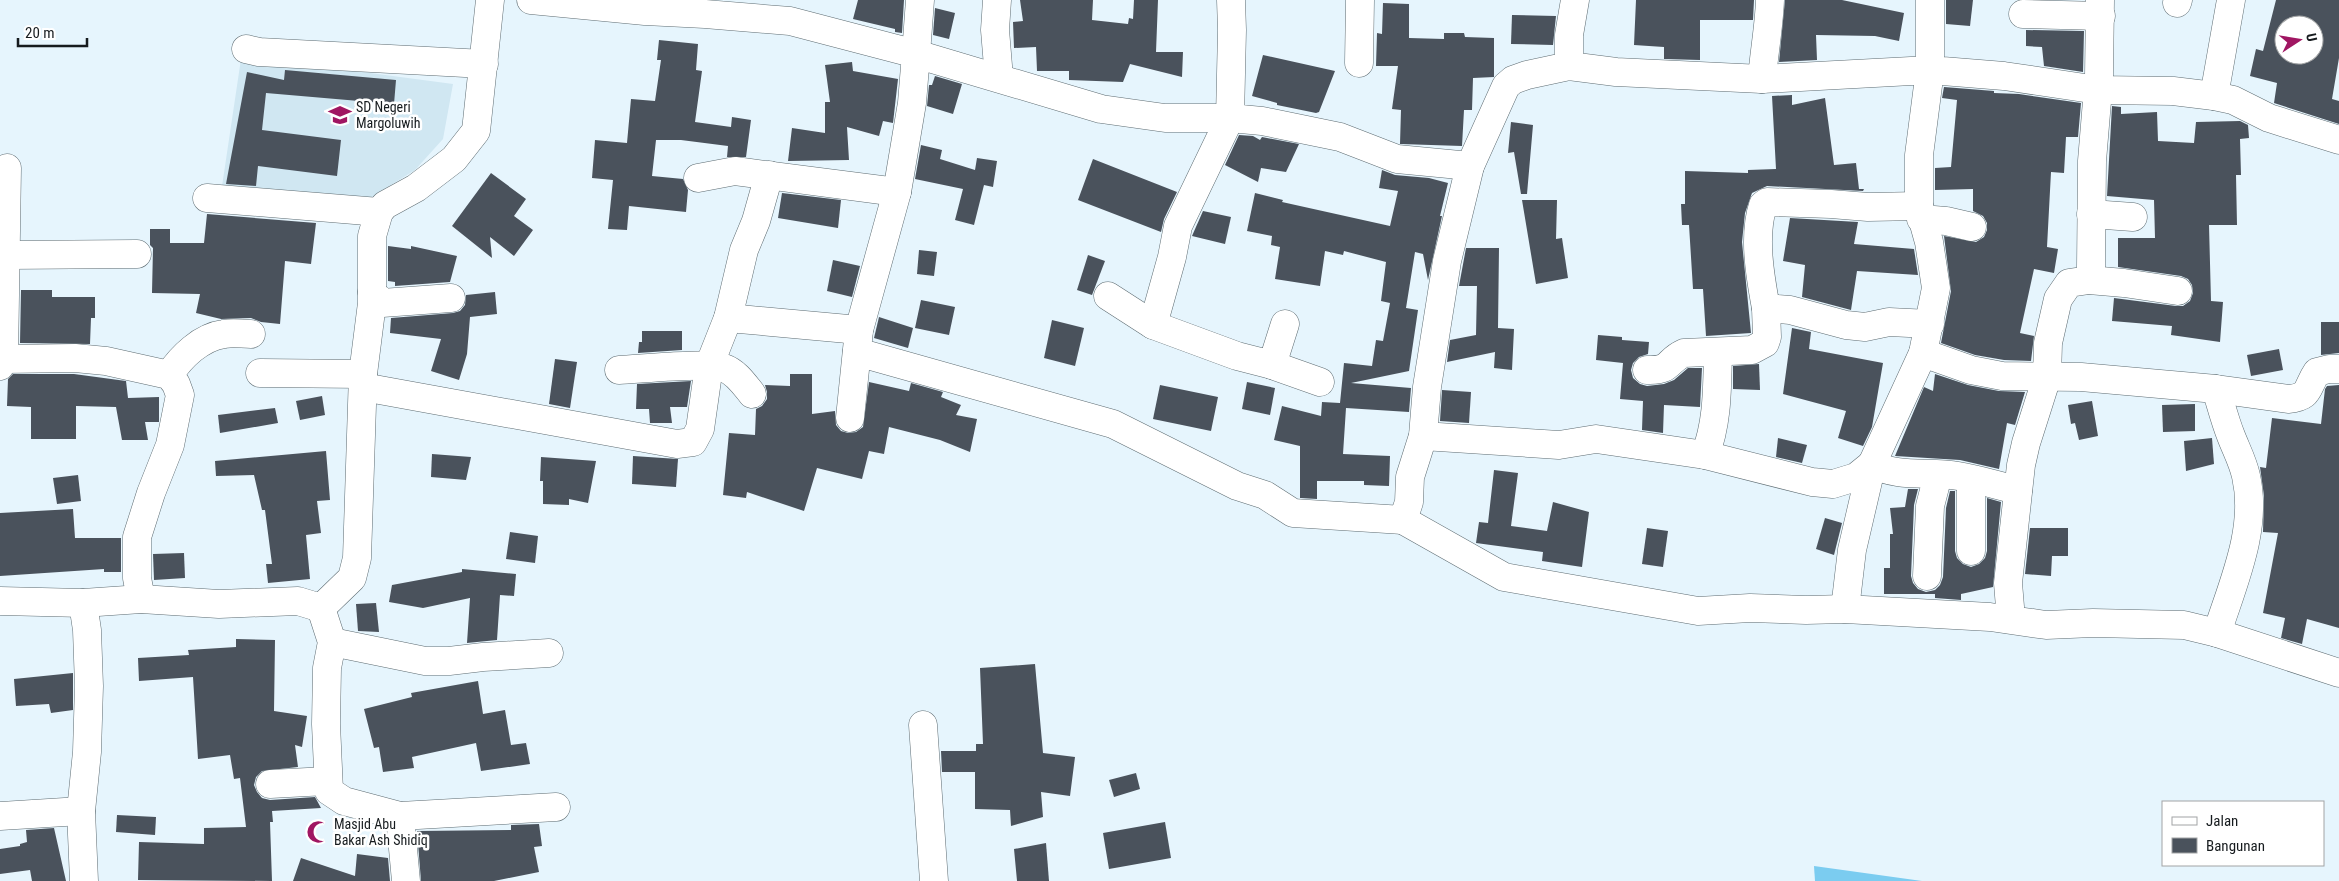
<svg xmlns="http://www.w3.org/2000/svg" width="2339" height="881" font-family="'Roboto Condensed',sans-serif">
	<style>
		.built { fill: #d0e7f2 }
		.green { fill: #7bccf0 }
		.building { fill: #4a525c; fill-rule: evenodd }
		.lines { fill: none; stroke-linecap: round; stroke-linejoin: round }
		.minor-casing { stroke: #5e6c72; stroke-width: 29 }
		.minor { stroke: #fff; stroke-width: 28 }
		.labels { text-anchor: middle; stroke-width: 5; stroke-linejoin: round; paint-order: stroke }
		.poi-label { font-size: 14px; fill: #161b1e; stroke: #fff; text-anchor: start }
	</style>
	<rect width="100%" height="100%" fill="#e6f5fd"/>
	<!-- built -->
	<polygon class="built" points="241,59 325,67 453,84 443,139 415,170 362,203 221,193"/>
	<!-- green -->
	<polygon class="green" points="1814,866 1922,881 1815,881"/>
	<!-- building -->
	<g class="building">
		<polygon points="858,0 904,0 902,33 895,32 895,29 853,19"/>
		<polygon points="1020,0 1093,0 1092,20 1128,24 1129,18 1133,19 1134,0 1158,0 1156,52 1183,52 1182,77 1130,64 1123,82 1069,80 1069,71 1037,71 1036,47 1014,48 1013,22 1023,21"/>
		<polygon points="1636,0 1754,0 1753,20 1700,20 1700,60 1664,59 1664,47 1634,45"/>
		<polygon points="1785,0 1842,0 1904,13 1899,41 1875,36 1816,35 1817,60 1779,62"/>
		<polygon points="1946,0 1973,0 1970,26 1946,24"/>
		<path d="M2276,0h63v58l-7,41 7,2v23l-65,-21 3,-20 -27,-7 6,-27 7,2zM2284,25h30v30h-30z"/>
		<polygon points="1383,3 1409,4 1409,38 1444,39 1444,33 1464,33 1465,37 1494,38 1494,77 1473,78 1472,110 1464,110 1462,146 1400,144 1401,110 1392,109 1398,66 1376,66 1377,33 1382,34"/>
		<polygon points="935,8 955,13 949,39 933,35"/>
		<polygon points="1512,15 1556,16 1553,45 1511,44"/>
		<polygon points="2026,30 2084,31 2083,72 2044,66 2042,47 2026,46"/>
		<polygon points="659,40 698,44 696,70 702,71 695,122 731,127 732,117 751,120 746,157 727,157 728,146 681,140 656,140 652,176 683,179 688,190 686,212 629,206 627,230 608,229 613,180 592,178 595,140 627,143 631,99 655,101 661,60 657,60"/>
		<polygon points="1263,55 1335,71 1319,112 1316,113 1277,105 1277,103 1252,96"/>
		<polygon points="852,62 853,71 898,79 893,123 883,121 879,136 847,127 849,160 788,161 792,128 825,133 825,102 830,102 825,65"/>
		<polygon points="285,70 396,80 394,104 266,93 262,130 341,140 337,176 258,166 256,186 226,184 247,72 284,80"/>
		<polygon points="935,76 962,84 953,114 927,106 929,85 932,85"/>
		<polygon points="1944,87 1994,91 1994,93 2019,94 2081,103 2078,137 2066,137 2064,173 2051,172 2047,247 2058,249 2054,273 2034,269 2020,333 2034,336 2031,361 2004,360 1975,355 1941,343 1951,291 1944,236 1976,242 1984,237 1987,230 1987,223 1983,216 1973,211 1973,189 1935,190 1935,168 1951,167 1957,100 1942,98"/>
		<polygon points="1792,95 1792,105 1825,98 1834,165 1856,163 1859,189 1864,189 1863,191 1767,186 1752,193 1745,213 1742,242 1751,333 1706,336 1703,289 1693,289 1689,225 1682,225 1681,204 1685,204 1685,171 1748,173 1748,170 1776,169 1772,96"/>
		<polygon points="2112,106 2121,107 2121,114 2157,112 2158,141 2194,143 2196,122 2240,121 2248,125 2249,138 2240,139 2241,175 2236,175 2237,225 2209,225 2211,301 2223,302 2220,342 2171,335 2172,326 2112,321 2114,298 2176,306 2183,306 2190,301 2193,293 2192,285 2188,279 2181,276 2118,267 2118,238 2155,238 2154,200 2107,196"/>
		<polygon points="1511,122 1533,125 1527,194 1521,194 1514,152 1508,153"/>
		<polygon points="1239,135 1253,136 1260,140 1262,137 1299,144 1286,172 1261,168 1258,182 1225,165"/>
		<polygon points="921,145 942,150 940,159 975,170 977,158 997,161 993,187 984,185 974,225 955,220 963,189 915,179"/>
		<polygon points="1093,159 1177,192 1164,219 1161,232 1078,200"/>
		<polygon points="1382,170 1395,175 1429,178 1448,183 1440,216 1442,216 1428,280 1423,254 1415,252 1406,308 1418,310 1409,371 1351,383 1411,388 1409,412 1346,408 1343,454 1390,456 1389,486 1364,485 1364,481 1317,481 1317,499 1300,498 1300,446 1274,440 1282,406 1321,416 1322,402 1340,403 1344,363 1372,366 1376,340 1383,341 1390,303 1381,301 1386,262 1344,251 1343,255 1325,251 1320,286 1275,279 1280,247 1271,245 1272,236 1247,231 1255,193 1283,200 1282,202 1390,226 1398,191 1379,188"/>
		<polygon points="491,173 526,199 514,216 533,230 514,256 490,237 492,258 452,226"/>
		<polygon points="782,193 841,200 838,228 778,218"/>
		<polygon points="1522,200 1557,200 1556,239 1562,238 1568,278 1536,284"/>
		<polygon points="1203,211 1231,217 1225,244 1192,236"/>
		<polygon points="207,214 316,223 311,264 285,261 280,324 261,322 251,318 221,319 196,313 200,294 152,293 153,248 150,245 150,229 170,229 170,243 204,243"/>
		<polygon points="1790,218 1858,222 1854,244 1914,249 1918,275 1857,271 1851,310 1802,297 1805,265 1783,261"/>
		<polygon points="388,246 411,249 411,246 457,256 450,282 395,286 395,282 388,281"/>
		<polygon points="1466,248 1499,248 1498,328 1514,329 1512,370 1494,368 1495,352 1447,362 1450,340 1476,335 1477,286 1459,286"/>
		<polygon points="919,250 937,252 934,276 917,274"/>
		<polygon points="1088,255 1105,261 1092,295 1077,290"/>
		<polygon points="833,260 860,266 852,297 827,291"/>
		<polygon points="21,290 52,290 52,297 95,297 95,318 91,318 90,344 20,343"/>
		<polygon points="495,292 497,314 470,317 467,354 459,380 431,371 441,339 390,333 391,318 453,313 460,311 465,305 466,295"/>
		<polygon points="921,300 955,307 949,335 915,328"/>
		<polygon points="879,317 913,328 908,348 874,338"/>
		<polygon points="1052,320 1084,328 1075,366 1044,358"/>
		<polygon points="2321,322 2339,322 2339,353 2321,355"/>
		<polygon points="1792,328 1811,332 1809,349 1883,363 1872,427 1863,446 1838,438 1846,411 1783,394"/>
		<polygon points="642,331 682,331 682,350 638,353 639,342 642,342"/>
		<polygon points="1598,335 1622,337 1622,340 1649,342 1648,354 1639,357 1633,363 1631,370 1633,378 1640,384 1647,386 1664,384 1674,380 1688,368 1702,368 1700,407 1664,405 1663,433 1642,430 1643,401 1620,399 1623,363 1596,360"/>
		<polygon points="2279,349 2283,370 2251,376 2247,355"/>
		<polygon points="555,359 577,362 570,408 549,404"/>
		<polygon points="1759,364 1760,390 1733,389 1733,366"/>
		<polygon points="13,374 74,374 126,381 128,398 159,397 159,422 145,422 148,440 122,440 116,407 76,406 76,439 31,439 31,407 7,406 8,379"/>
		<polygon points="790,374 812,374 812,414 835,411 836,425 841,431 848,433 856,432 863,427 869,382 909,391 911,383 943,392 941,397 961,405 956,415 977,419 970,452 940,440 889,427 884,454 869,451 862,479 817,468 804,511 747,492 746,498 723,495 729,433 755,435 756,409 762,406 767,399 767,392 765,385 790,386"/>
		<polygon points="1935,374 1968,385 1999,391 2025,392 2015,425 2007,423 1999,469 1960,460 1895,456 1924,387 1933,391"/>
		<polygon points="691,381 687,407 670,407 672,423 650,423 649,409 636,409 637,384"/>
		<polygon points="1247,382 1275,388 1270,415 1242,409"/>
		<polygon points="1160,385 1218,397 1211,431 1153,419"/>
		<polygon points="2339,385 2339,628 2307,619 2302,644 2281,638 2285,618 2263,613 2278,533 2263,532 2264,496 2260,467 2266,468 2272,418 2321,424 2325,389 2327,386"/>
		<polygon points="1442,390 1471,392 1469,423 1440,421"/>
		<polygon points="322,396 325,415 300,420 296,401"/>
		<polygon points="2092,401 2098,436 2079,440 2075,423 2071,424 2068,405"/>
		<polygon points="2195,404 2195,431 2163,432 2162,405"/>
		<polygon points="275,408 278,423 220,433 218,415"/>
		<polygon points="1778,438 1807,445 1802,463 1776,457"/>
		<polygon points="2212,438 2214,464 2186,471 2184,441"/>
		<polygon points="326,451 330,500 317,501 321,533 306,535 310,579 268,583 266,564 272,564 265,510 262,510 254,475 216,476 215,461"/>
		<polygon points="432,454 471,457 466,480 431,477"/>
		<polygon points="633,456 678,459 676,487 632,484"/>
		<polygon points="541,457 596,461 588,503 569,499 569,505 543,504 543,481 540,481"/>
		<polygon points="1494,470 1518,473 1511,526 1547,531 1553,502 1589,512 1582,567 1542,561 1543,552 1476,543 1479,522 1488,523"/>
		<polygon points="78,475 81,501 57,504 53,478"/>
		<polygon points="1908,489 1918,489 1914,505 1911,576 1913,583 1918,589 1926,592 1935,590 1940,585 1943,577 1946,508 1950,491 1955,491 1955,551 1957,558 1963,564 1971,567 1979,564 1985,558 1987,551 1987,498 2001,502 1993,587 1961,594 1961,600 1935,598 1935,594 1884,594 1884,568 1890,568 1890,534 1893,534 1890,508 1905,507"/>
		<polygon points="73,509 75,538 121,538 121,572 104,572 104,569 0,576 0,513"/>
		<polygon points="1825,518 1842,523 1834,555 1816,549"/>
		<polygon points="1647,528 1668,531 1663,567 1642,564"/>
		<polygon points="2030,528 2068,528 2068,556 2052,556 2051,576 2025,574"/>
		<polygon points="510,532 538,536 535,563 506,559"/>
		<polygon points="184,553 185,578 154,580 153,554"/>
		<polygon points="462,569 516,574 514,596 500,595 497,640 467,643 470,598 423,608 389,602 392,585 462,572"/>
		<polygon points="376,603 379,632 358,631 356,604"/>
		<polygon points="236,639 275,640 274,711 307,716 302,747 295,745 298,767 262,771 256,777 254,785 257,792 262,798 270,800 315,797 321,808 272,811 273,822 270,822 272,881 138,880 139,842 204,844 204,828 246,827 240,778 234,779 230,755 198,759 193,677 139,681 138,658 189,655 188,650 236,647"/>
		<polygon points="1035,664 1043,753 1075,757 1070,796 1041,792 1043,817 1011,826 1010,810 975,809 975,772 942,772 941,751 976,751 976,744 983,744 980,668"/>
		<polygon points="73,673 73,710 51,713 49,704 16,706 14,679"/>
		<polygon points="478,681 483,714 505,710 511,745 526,743 530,764 481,771 476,743 412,757 414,768 383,772 379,747 374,748 364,709 412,697 411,693"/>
		<polygon points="1136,773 1140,789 1114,797 1109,780"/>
		<polygon points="117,815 156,817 155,835 116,832"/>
		<polygon points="1165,822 1171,858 1109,869 1103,833"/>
		<polygon points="539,824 542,846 534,847 539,872 494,881 421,881 417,831 511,830 511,825"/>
		<polygon points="54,828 66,881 32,881 30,870 0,874 0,849 20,846 20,844 27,842 26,830"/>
		<polygon points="1046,843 1049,881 1017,881 1014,849"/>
		<polygon points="357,854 388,858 390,881 293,881 301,858 355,876"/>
	</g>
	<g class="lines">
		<defs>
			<g id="minor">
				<polyline points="531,0 645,11 705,14 790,21 916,54 920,0"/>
				<polyline points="997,0 995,30 999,78"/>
				<polyline points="1231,0 1232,30 1230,118 1262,121 1340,137 1397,159 1470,166"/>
				<polyline points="1930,0 1930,70 2004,76 2098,90 2173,91 2214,96 2233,100 2269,118 2339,140"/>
				<polyline points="2177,3 2178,0"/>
				<polyline points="2023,14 2101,16"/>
				<polyline points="246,49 259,52 484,64"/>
				<polyline points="1359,63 1360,0"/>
				<polyline points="1569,66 1569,35 1575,0"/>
				<path d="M1762,79c2,-26 7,-52 8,-79"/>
				<polyline points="2214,96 2231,0"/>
				<polyline points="698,178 735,171 897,192"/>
				<polyline points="207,198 379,212"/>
				<path d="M1919,206l-51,1 -37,-3 -64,-2 -4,3c-10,31 -3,71 3,103l24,2 56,15 19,2 24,-5 41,2"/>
				<polyline points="2091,214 2133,217"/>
				<polyline points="1921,219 1946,221 1972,227"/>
				<polyline points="6,255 137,254"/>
				<polyline points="2089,280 2091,268 2092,161 2099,77 2100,0"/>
				<polyline points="372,292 382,303 451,298"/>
				<polyline points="1108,296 1153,325"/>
				<polyline points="728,318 859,330"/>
				<polyline points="857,352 1113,424 1237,486 1265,495 1293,513 1403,520 1409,502 1410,477 1423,436 1427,387 1447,261 1470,166 1506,86 1513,80 1527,75 1569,66 1616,72 1762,79 1930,70 1919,155 1919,206 1929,242 1936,288 1923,353 1872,464 1852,550 1845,609"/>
				<path d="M1923,353l48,17 31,6 79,1 135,12 72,10c23,-2 18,-11 29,-27l12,-3h10"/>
				<polyline points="4,359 75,358 106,361 169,375 176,384 180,395 170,445 151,493 137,537 137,578 141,599"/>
				<polyline points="1272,365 1320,382"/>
				<polyline points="0,366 4,359 7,168"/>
				<path d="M619,370c23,-1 87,-8 105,-2 12,4 20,16 28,26"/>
				<path d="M1647,370c25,1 19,-9 37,-17l68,-3 13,-7 2,-6 -1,-29"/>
				<polyline points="260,373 363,374"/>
				<path d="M169,375c12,-18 32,-38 55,-41 9,-2 18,0 27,0"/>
				<polyline points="363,387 677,444 693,442 700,429 709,366 728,318 744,250 756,221 769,175"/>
				<path d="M2216,389c5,16 9,32 15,47 5,13 12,26 15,40 12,53 -13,107 -29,157"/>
				<polyline points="850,418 859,330 897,192 912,103 916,54 1101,109 1165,118 1230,118 1178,226 1172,257 1153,325 1237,356 1272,365 1285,324"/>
				<path d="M1423,436l136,9 37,-6 109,16 107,27 21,2 23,-7 16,-13c26,14 57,7 86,12 20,3 40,10 60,14"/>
				<path d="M1705,455c13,-33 12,-68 13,-103"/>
				<polyline points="1403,520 1504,577 1698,611 1750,608 1806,610 1845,609 1990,617 2046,625 2093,623 2184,625 2217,633 2339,673"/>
				<polyline points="1971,551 1971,480"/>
				<polyline points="1927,576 1930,506 1938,475"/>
				<polyline points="0,601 83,603 141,599 219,604 298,601 321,608 352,578 357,558 363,374 372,303 372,236 379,212 385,205 416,188 454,159 476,131 490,0"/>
				<polyline points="83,603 87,630 89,686 87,752 81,811 84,881"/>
				<polyline points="321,608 332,642 327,668 326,724 329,791 344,801 400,816 556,807"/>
				<polyline points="2008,619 2010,607 2008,583 2021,465 2026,443 2047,377 2048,343 2058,299 2069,283 2089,280 2124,283 2178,291"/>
				<polyline points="332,642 425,661 449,661 483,657 549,653"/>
				<polyline points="923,725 934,881"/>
				<polyline points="270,784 327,781"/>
				<polyline points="0,816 81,811"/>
				<polyline points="400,816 406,881"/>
			</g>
		</defs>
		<!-- minor casing -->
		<use href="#minor" class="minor-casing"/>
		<!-- minor -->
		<use href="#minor" class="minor"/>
	</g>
	<!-- icons -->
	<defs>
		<symbol id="school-bare" viewBox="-9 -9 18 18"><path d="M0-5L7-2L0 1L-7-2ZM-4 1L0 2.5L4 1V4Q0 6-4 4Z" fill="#a01662" stroke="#fff" stroke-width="2.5" paint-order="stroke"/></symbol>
		<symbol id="mosque-bare" viewBox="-9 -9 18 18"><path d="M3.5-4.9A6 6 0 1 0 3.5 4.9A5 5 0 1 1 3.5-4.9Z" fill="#a01662" stroke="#fff" stroke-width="2.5" paint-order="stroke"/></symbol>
	</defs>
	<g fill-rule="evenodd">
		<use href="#school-bare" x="324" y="99" width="32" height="32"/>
		<use href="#mosque-bare" x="302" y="816" width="32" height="32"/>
	</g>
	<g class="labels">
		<!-- poi labels -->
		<g class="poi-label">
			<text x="356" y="112">SD Negeri<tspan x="356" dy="16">Margoluwih</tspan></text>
			<text x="334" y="829">Masjid Abu<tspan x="334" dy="16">Bakar Ash Shidiq</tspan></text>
		</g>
	</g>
	<!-- legend -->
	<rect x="2162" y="801" width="162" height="65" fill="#ffffff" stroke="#a2a4a5"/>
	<rect x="2172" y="817" width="25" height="8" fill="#ffffff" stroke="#a2a4a5"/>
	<text x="2206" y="826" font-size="15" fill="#161b1e">Jalan</text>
	<rect x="2172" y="838" width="25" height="15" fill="#4a525c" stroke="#a2a4a5"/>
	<text x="2206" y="851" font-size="15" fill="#161b1e">Bangunan</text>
	<!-- north arrow -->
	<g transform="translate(2299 40) rotate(78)"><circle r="24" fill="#ffffff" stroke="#a2a4a5"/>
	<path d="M0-4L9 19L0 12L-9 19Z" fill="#a01662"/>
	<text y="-8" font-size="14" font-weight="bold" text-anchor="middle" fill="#161b1e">U</text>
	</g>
	<!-- scale -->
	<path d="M18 38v8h69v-8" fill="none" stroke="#161b1e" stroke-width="2.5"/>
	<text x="25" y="38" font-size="15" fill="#161b1e" stroke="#ffffff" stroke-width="4" paint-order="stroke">20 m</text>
</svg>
